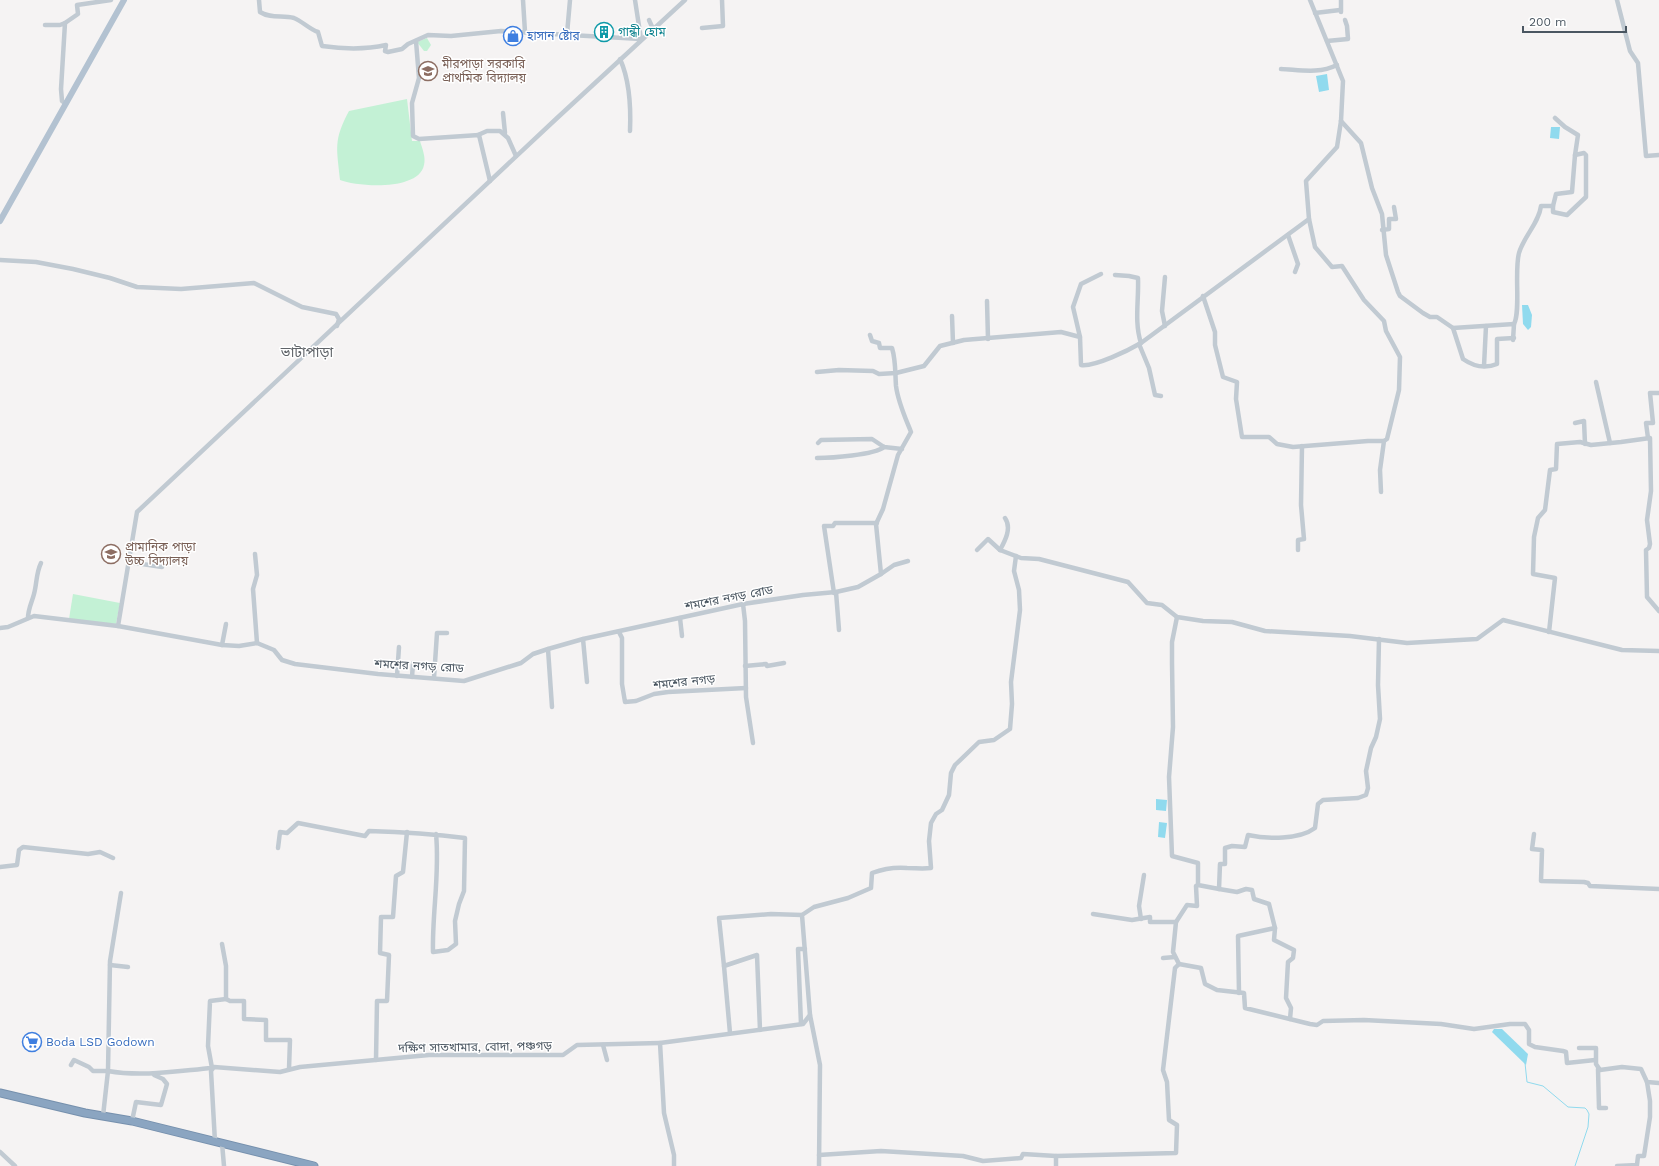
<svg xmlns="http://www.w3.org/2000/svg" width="1659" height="1166" font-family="'Work Sans','Noto Sans Bengali',sans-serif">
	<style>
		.green { fill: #c3f1d5 }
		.water { fill: #90daee }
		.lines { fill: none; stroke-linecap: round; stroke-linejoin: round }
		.stream { stroke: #90daee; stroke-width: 1 }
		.highway-casing { stroke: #7690ad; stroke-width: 9 }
		.minor { stroke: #c1cad2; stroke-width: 4.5 }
		.major { stroke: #b3c2d1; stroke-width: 6 }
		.highway { stroke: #8ba5c1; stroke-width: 7 }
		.labels { text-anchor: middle; stroke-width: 3; stroke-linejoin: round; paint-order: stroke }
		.culture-label { font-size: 12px; fill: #0d838f; stroke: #fff; text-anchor: start }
		.shop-label { font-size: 12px; fill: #366cbe; stroke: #fff; text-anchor: start }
		.education-label { font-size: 12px; fill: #785e54; stroke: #fff; text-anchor: start }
		.street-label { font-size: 12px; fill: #4a5661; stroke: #fff }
		.quarter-label { font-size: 14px; fill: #5f6368; stroke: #fff }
	</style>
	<rect width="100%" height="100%" fill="#f5f3f3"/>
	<!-- green -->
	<g class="green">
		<polygon points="427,38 431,45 427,51 424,51 417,42"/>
		<path d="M407,99l5,42h8c2,7 6,16 4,24 -5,26 -66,22 -84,15 -3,-32 -7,-39 9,-69z"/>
		<polygon points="73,594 120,603 116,624 69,619"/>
	</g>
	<!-- water -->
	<g class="water">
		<polygon points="1327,74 1329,90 1319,92 1316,76"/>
		<polygon points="1551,127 1560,127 1559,139 1550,138"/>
		<polygon points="1522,305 1528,305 1532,315 1531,327 1528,330 1523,324"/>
		<polygon points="1156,799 1167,800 1166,811 1156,810"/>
		<polygon points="1159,822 1167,823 1165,838 1158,837"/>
		<polygon points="1494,1029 1502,1029 1528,1054 1526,1065 1492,1032"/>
	</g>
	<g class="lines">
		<!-- stream -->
		<polyline class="stream" points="1525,1063 1527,1082 1543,1086 1568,1107 1585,1108 1587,1110 1589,1114 1588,1127 1575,1166"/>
		<defs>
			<polyline id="highway" points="0,1093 85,1113 132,1121 314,1166"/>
		</defs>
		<!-- highway casing -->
		<use href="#highway" class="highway-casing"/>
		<!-- minor -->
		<g class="minor">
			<path d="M259,0l1,12c11,7 22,3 34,6 8,3 15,11 24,14l4,14c21,3 42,4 64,-1l-1,6 3,1 14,-3 6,-5 20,-9 23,1 50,-5 140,8"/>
			<polyline points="523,0 525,32"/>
			<polyline points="635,0 641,39"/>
			<polyline points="1617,0 1630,51 1638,63 1646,156 1659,155"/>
			<polyline points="1341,12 1341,0"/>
			<polyline points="1315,13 1340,10"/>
			<polyline points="649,20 653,29"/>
			<polyline points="65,23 78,14 77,5 111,0"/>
			<polyline points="45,25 60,25 65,23 61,89 62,101 66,104"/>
			<polyline points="702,28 723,26 722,0"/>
			<polyline points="567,34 570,0"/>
			<polyline points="416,41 419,78 412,103 413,136 419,139 479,135 490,181"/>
			<polyline points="1327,41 1348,39 1347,26 1345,20"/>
			<path d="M620,59c10,22 11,48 10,72"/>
			<path d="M1281,69c20,1 38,5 56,-4"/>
			<polyline points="503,113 505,133"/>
			<path d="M1341,121l20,22 11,45 10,26 4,41 12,37 2,4 23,17 7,4h7l16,11 10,31c10,7 22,10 34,5v-25l17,-1"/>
			<polyline points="478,135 487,131 500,131 508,138 516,156"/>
			<polyline points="1553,206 1556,194 1572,192 1575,155"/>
			<polyline points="1382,230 1389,229 1389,219 1396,219 1394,207"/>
			<polyline points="1288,235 1298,264 1295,272"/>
			<polyline points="0,260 36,262 73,269 110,278 137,287 181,289 254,283 302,307 336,314 339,319 337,326"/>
			<path d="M1115,275l14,1 9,2c1,22 -4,44 3,65"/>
			<polyline points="1203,296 1215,332 1215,345 1223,377 1237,382 1236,399 1242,437 1269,437 1277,444 1293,447 1368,441 1384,441 1387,439 1399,390 1400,357 1386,331 1384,321 1364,300 1342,266 1332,267 1315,247 1309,219"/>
			<polyline points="987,301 988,339"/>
			<polyline points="952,316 953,343"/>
			<path d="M1514,324c7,-13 0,-53 5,-71 5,-17 20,-30 22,-47h12v6l14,3 19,-18v-42l-2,-2 -9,2 3,-20 -13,-8 -10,-9"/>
			<polyline points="1165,326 1162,311 1165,277"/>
			<polyline points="1453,328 1514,324 1513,340"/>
			<polyline points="1080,337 1073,307 1081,284 1101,274"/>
			<polyline points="1139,344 1149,368 1155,395 1161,396"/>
			<polyline points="1484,366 1486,326"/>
			<path d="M817,372l22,-2 34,1 6,3 17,-1 28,-7 16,-20 24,-6 97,-8 19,5 1,28c14,2 48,-15 60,-22l168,-124 -3,-38 31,-34 4,-26 2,-40 -33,-81"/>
			<polyline points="1596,382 1610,443"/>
			<polyline points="1575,423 1584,421 1585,444"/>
			<polyline points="1648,438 1646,423 1653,423 1650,393 1659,393"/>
			<polyline points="818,443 821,440 872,439 884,447 902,449"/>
			<path d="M817,458c14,0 57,-3 67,-11"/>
			<polyline points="1381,492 1380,470 1384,441"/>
			<path d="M1005,518c7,10 0,23 -5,32l21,8 18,1 89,23 19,21 15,2 15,12 26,4 29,1 33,9 85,5 57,7 70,-4 26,-19 119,30 37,1"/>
			<polyline points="977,550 988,539 1000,550"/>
			<polyline points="1298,550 1298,540 1304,539 1301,505 1302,446"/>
			<polyline points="255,554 257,575 253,589 257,643"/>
			<polyline points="129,562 162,567"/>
			<polyline points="881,574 894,565 908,561"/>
			<polyline points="836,592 839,630"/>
			<polyline points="834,593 824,526 833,526 835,523 877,523"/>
			<polyline points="743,604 745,621 746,697 753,743"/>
			<path d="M1177,617l-5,25v21l1,64 -4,50 3,79 26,7v22l21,4 1,-25h5v-16l7,-2 13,1 3,-12c19,4 51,5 67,-7l3,-24 5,-4 35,-2 8,-3 2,-7 -2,-17 5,-23 5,-11 4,-18 -2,-34 1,-46"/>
			<path d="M28,618c0,-9 4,-16 6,-24 3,-11 2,-21 7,-31"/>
			<polyline points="680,618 682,636"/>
			<polyline points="118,626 137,512 556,119 685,0"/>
			<path d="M0,628l8,-1 26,-11 84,10 104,19 17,1 18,-3 17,7 8,10 13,4 83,10 86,7 57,-18 12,-9 15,-5 35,-10 160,-35 60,-9 33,-3 22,-5 23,-13 -5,-50 7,-15 15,-54 13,-23c-6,-15 -13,-30 -15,-46 -1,-13 0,-25 -4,-38h-12l-1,-5 -7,-2 -2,-6"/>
			<polyline points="619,632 622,638 622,684 625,702 636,701 654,694 668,692 746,688"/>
			<polyline points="1549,632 1555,578 1533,574 1534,537 1538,518 1545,510 1550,470 1556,469 1557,444 1580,442 1591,445 1621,442 1650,438 1651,491 1647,520 1650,544 1649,548 1646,550 1647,597 1659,611"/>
			<polyline points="583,639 587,682"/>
			<polyline points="222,645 226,624"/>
			<polyline points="548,649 552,707"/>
			<polyline points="745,666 766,664 767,666 784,663"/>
			<polyline points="397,676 399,647"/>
			<polyline points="412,677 413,663"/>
			<polyline points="434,678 437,633 447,633"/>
			<polyline points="1534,834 1532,849 1542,850 1541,881 1584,882 1588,883 1590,886 1659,889"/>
			<path d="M278,848l2,-16 7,1 11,-10 67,13 4,-5c33,1 64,3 96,7l-1,53 -5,13 -4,17 1,23 -8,6 -15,2c-1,-39 7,-79 3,-118"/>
			<polyline points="0,867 17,865 19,850 23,847 88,854 100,852 113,858"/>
			<polyline points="1219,889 1237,892 1246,889 1252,890 1254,899 1269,904 1275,928 1274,940 1294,950 1293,958 1288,962 1286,998 1291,1008 1290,1019"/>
			<polyline points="1141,919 1139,906 1144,875"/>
			<polyline points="1176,922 1187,905 1197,906 1196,886 1198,885"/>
			<polyline points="1163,958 1175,957"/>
			<polyline points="1179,964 1201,968 1205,984 1217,990 1244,993 1245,1008 1310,1024 1317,1025 1323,1021 1364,1020 1441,1024 1474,1029 1510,1024 1525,1024 1529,1030 1529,1044 1535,1047 1563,1051 1566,1052 1567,1063 1595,1060"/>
			<polyline points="110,965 128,967"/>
			<polyline points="724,966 719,918 771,914 802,915"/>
			<polyline points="1239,993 1238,936 1275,928"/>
			<polyline points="226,999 230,1001 244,1001 244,1019 266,1020 266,1040 290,1040 289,1069"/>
			<polyline points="810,1015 820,1065 819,1166"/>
			<polyline points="801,1024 798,949 805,949"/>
			<polyline points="730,1033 724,966 757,955 760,1030"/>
			<polyline points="603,1045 607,1060"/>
			<polyline points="1579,1048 1596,1048 1596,1064 1600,1070 1622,1067 1641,1069 1647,1082 1659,1083"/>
			<polyline points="376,1060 377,1001 387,1001 389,955 380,953 381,917 393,917 396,876 403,872 407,832"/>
			<polyline points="71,1065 74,1060 89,1067 93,1071 108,1071 110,961 121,893"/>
			<polyline points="1598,1069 1599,1108 1606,1108"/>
			<path d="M103,1116l5,-45c34,6 69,0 104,-3l-4,-22 2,-45 16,-2v-33l-4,-22"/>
			<polyline points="132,1121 136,1102 161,1105 167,1084 163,1079 154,1075"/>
			<polyline points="215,1142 211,1071 214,1067 280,1072 300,1067 429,1055 563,1055 577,1045 660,1043"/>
			<polyline points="222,1143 224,1166"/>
			<polyline points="0,1152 15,1166"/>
			<polyline points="819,1155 881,1151 963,1156 983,1161 1021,1158 1023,1154 1056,1156"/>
			<path d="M674,1166v-11l-10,-42 -4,-70 143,-19 7,-9 -8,-100 12,-8 34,-9 23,-10 1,-15c11,-4 24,-6 35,-5 9,0 15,1 24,0l-2,-27 2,-18 5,-9 6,-4 7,-15 2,-22 4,-8 24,-23 15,-2 16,-11 2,-25 -1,-22 9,-72 -1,-20 -5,-19 2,-15"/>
			<polyline points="1056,1166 1056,1156 1176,1153 1177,1125 1169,1120 1167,1082 1163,1070 1175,968 1179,964 1173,952 1176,922 1150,922 1150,917 1132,920 1093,914"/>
			<polyline points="1617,1166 1637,1165 1638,1156 1644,1156 1650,1117 1650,1101 1647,1082"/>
		</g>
		<!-- major -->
		<polyline class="major" points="0,221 124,0"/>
		<!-- highway -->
		<use href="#highway" class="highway"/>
	</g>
	<!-- icons -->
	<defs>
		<symbol id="building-ring" viewBox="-11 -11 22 22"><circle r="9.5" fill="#fff" stroke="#0f9aa8" stroke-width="1.5"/><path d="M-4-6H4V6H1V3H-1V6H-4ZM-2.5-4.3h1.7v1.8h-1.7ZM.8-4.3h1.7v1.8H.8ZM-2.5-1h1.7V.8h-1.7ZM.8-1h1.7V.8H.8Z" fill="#0f9aa8"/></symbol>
		<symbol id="shop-ring" viewBox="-11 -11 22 22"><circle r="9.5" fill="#fff" stroke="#3f7fe0" stroke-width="1.5"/><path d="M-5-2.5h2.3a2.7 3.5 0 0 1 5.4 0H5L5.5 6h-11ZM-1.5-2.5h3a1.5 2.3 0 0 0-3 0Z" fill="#3f7fe0"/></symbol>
		<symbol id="university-ring" viewBox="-11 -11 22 22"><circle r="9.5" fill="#fff" stroke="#8d6e63" stroke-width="1.5"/><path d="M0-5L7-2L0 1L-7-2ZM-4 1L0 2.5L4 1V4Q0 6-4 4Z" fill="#8d6e63"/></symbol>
		<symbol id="supermarket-ring" viewBox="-11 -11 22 22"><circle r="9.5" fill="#fff" stroke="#3f7fe0" stroke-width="1.5"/><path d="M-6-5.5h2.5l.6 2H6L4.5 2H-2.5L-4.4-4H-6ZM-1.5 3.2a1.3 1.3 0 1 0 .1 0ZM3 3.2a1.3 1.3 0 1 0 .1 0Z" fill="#3f7fe0"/></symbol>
	</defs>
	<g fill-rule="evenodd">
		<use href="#building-ring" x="593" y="21" width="22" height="22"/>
		<use href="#shop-ring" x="502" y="25" width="22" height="22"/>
		<use href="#university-ring" x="417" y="60" width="22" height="22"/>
		<use href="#university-ring" x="100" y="543" width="22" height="22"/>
		<use href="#supermarket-ring" x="21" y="1031" width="22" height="22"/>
	</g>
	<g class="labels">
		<!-- culture labels -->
		<g class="culture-label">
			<text x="618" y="36">গান্ধী হোম</text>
		</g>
		<!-- shop labels -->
		<g class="shop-label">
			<text x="527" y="40">হাসান ষ্টোর</text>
			<text x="46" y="1046">Boda LSD Godown</text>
		</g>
		<!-- education labels -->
		<g class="education-label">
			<text x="442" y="68">মীরপাড়া সরকারি<tspan x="442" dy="14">প্রাথমিক বিদ্যালয়</tspan></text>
			<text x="125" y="551">প্রামানিক পাড়া<tspan x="125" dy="14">উচ্চ বিদ্যালয়</tspan></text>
		</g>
		<!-- street labels -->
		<g class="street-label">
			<text transform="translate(729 598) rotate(-11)" y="4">শমশের নগড় রোড</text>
			<text transform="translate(419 666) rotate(3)" y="4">শমশের নগড় রোড</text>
			<text transform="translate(684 682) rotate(-6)" y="4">শমশের নগড়</text>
			<text transform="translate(475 1047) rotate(-1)" y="4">দক্ষিণ সাতখামার, বোদা, পঞ্চগড়</text>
		</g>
		<!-- quarter labels -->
		<g class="quarter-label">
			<text x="307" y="357">ভাটাপাড়া</text>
		</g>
	</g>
	<!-- scale -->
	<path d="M1523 26v6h103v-6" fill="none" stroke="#4a5661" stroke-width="2"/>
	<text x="1529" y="26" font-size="12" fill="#4a5661" stroke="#ffffff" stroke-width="3" paint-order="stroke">200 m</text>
</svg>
